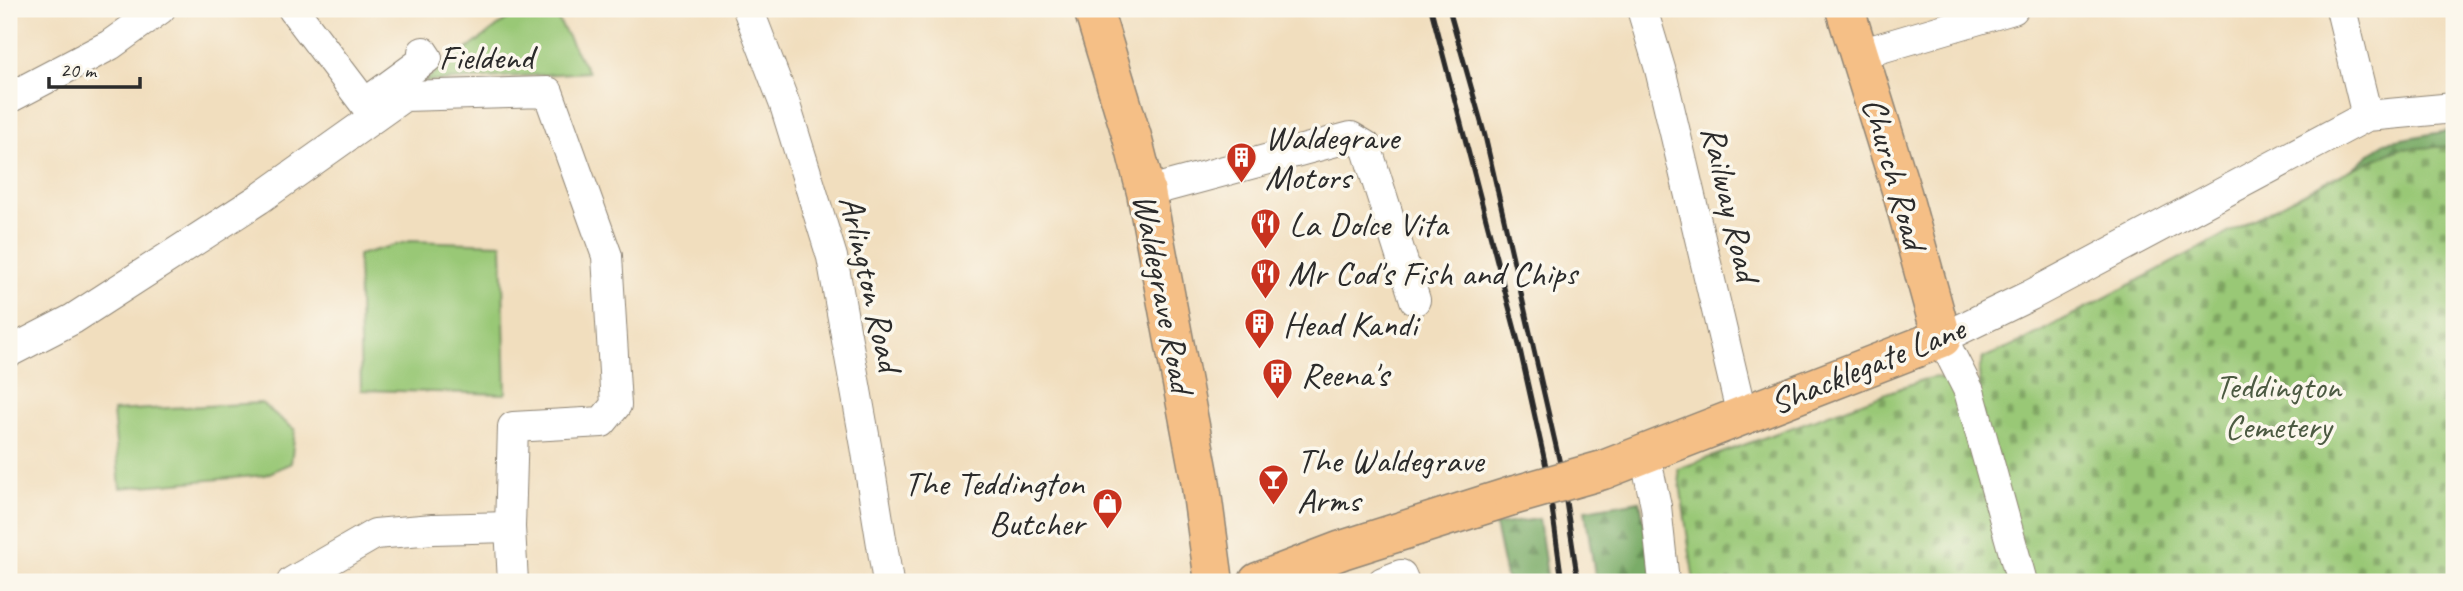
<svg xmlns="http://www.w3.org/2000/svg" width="2463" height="591" font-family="Caveat,sans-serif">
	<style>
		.forest { fill: url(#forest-firs); stroke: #526c49; stroke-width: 2 }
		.cemetery { fill: url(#cemetery-stones); stroke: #627a50; stroke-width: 2 }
		.garden { fill: #99c876; stroke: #627a50; stroke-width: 2 }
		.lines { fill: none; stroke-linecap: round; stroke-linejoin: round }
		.minor-casing { stroke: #8e8474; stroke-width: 32 }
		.major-casing { stroke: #8e8474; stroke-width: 41 }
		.minor { stroke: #fff; stroke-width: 30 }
		.major { stroke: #f5bf86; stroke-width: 38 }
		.rail { stroke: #2b2b2b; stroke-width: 5 }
		.major-bridge-casing { stroke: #8e8474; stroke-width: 41; stroke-linecap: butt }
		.major-bridge { stroke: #f5bf86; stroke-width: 38 }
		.labels { text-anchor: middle; stroke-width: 7; stroke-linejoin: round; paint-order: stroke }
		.street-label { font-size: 35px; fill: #2b2b2b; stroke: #fbf7ec }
		.poi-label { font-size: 35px; fill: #2b2b2b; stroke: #fbf7ec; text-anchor: start }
		.park-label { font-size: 35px; fill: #4c5a42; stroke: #fbf7ec }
	</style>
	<defs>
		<pattern id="forest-firs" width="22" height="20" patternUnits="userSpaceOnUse" patternTransform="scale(1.75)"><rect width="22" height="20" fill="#7aac67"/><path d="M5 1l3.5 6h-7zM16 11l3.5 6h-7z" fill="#648c55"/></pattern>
		<pattern id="cemetery-stones" width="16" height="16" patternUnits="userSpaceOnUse" patternTransform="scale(1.75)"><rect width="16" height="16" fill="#99c876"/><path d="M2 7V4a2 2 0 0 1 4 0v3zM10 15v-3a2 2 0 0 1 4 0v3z" fill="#7da361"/></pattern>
	</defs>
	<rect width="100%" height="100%" fill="#fbf7ec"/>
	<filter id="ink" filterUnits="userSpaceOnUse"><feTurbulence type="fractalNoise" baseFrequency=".0143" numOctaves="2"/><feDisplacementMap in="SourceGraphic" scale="14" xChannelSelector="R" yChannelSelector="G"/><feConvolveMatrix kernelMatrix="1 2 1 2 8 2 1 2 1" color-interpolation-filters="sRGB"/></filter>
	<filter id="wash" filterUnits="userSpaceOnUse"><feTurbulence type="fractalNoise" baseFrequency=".00686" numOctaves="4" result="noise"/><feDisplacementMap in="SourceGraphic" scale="28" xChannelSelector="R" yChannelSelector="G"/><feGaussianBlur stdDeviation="1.57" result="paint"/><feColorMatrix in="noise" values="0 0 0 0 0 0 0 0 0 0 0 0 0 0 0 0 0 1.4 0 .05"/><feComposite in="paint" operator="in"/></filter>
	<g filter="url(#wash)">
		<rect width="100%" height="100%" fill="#f1debe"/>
		<!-- forest -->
		<g class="forest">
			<polygon points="2454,130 2454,152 2336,182 2385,142"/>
			<polygon points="1640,501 1655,582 1596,582 1585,510"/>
			<polygon points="1539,519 1548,582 1507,582 1495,525"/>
		</g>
		<!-- cemetery -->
		<polygon class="cemetery" points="2454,146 2454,582 1694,582 1678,469 1922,380 1937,377 1951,384 1980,387 1979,371 1983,358 2023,341 2323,183 2357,167 2400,149"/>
		<!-- garden -->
		<g class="garden">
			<polygon points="521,9 552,9 588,72 423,82"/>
			<polygon points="410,241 502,244 506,394 361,390 358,255"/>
			<polygon points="261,403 295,430 291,463 265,475 120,488 113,411"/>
		</g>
	</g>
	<g filter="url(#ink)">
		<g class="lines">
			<defs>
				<g id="minor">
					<polyline points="293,9 365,104"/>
					<polyline points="748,9 785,105 832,257 866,446 888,582"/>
					<polyline points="1642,9 1660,69 1742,416"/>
					<polyline points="2341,9 2367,116"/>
					<polyline points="1860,54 2013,9"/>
					<polyline points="9,98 110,45 160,9"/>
					<polyline points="371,99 427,58 423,52"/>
					<polyline points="1146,192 1351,137 1366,146 1415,300"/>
					<polyline points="9,352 73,319 259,199 404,96 548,92 607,256 616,405 602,422 513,427 510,527 513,582"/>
					<polyline points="1645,455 1656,506 1664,582"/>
					<polyline points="292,582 375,534 433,529 510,527"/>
					<polyline points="1383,582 1401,575 1404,582"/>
					<polyline points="2022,582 1969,391 1942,338 2031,295 2367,116 2454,108"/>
				</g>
				<g id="major">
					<polyline points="1093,9 1132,137 1146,192 1200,479 1214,582"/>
					<polyline points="1603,470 1942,338 1902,193 1845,9"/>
					<polyline points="1258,582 1342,550 1512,496"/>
				</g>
			</defs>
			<!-- minor casing -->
			<use href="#minor" class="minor-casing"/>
			<!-- major casing -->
			<use href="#major" class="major-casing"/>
			<!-- minor -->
			<use href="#minor" class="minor"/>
			<!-- major -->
			<use href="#major" class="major"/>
			<!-- rail -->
			<g class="rail">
				<polyline points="1431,9 1519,345 1547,471 1562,582"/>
				<polyline points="1449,9 1485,136 1561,468 1578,582"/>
			</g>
			<defs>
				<polyline id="major-bridge" points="1512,496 1603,470"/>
			</defs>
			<!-- major-bridge casing -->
			<use href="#major-bridge" class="major-bridge-casing"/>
			<!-- major-bridge -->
			<use href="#major-bridge" class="major-bridge"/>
		</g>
	</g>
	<!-- icons -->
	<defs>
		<symbol id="building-pin" viewBox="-11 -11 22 30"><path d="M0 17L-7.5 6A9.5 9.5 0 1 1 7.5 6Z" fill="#c8321e" stroke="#fbf7ec"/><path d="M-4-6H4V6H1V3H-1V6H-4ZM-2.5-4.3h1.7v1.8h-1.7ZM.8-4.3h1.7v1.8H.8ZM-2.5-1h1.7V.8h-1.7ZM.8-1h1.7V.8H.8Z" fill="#fff"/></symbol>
		<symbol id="restaurant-pin" viewBox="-11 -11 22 30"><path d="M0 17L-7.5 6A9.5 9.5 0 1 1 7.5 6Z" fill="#c8321e" stroke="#fbf7ec"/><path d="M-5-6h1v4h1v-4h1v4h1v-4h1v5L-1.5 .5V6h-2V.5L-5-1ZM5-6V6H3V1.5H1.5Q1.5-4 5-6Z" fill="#fff"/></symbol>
		<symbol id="bar-pin" viewBox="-11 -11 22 30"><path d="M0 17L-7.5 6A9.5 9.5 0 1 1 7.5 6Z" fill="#c8321e" stroke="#fbf7ec"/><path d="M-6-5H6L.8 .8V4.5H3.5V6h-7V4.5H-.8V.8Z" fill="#fff"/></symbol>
		<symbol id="shop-pin" viewBox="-11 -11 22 30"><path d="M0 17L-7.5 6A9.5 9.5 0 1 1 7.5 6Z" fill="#c8321e" stroke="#fbf7ec"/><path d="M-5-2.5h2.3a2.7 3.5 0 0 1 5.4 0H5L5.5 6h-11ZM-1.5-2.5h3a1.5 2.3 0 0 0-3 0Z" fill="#fff"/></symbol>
	</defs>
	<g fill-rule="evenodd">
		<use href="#building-pin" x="1224" y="140" width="35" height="47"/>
		<use href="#restaurant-pin" x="1248" y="206" width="35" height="47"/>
		<use href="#restaurant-pin" x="1248" y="256" width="35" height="47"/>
		<use href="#building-pin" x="1242" y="306" width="35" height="47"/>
		<use href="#building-pin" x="1260" y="356" width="35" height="47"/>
		<use href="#bar-pin" x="1256" y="462" width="35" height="47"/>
		<use href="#shop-pin" x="1090" y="486" width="35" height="47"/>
	</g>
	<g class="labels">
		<!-- street labels -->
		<g class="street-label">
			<text x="486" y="69">Fieldend</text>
			<text transform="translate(1895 173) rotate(74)" y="12">Church Road</text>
			<text transform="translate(1731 203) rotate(77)" y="12">Railway Road</text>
			<text transform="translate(871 283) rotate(77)" y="12">Arlington Road</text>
			<text transform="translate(1164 293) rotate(79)" y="12">Waldegrave Road</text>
			<text transform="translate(1867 365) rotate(-22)" y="12">Shacklegate Lane</text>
		</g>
		<!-- poi labels -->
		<g class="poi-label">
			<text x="1265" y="149">Waldegrave<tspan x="1265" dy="40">Motors</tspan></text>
			<text x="1289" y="236">La Dolce Vita</text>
			<text x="1288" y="285">Mr Cod's Fish and Chips</text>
			<text x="1283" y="336">Head Kandi</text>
			<text x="1301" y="386">Reena's</text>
			<text x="1297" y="472">The Waldegrave<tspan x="1297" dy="40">Arms</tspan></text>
			<text x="1084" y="495" text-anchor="end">The Teddington<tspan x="1084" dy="40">Butcher</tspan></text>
		</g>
		<!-- park labels -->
		<g class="park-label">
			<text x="2278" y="398">Teddington<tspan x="2278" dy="40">Cemetery</tspan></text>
		</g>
	</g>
	<!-- margin -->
	<rect width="2463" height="591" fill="none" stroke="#fbf7ec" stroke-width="35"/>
	<!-- scale -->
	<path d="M49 77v10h91v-10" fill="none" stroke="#2b2b2b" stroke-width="3.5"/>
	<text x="60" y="77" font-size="21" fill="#2b2b2b" stroke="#fbf7ec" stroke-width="5" paint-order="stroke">20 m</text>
</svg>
